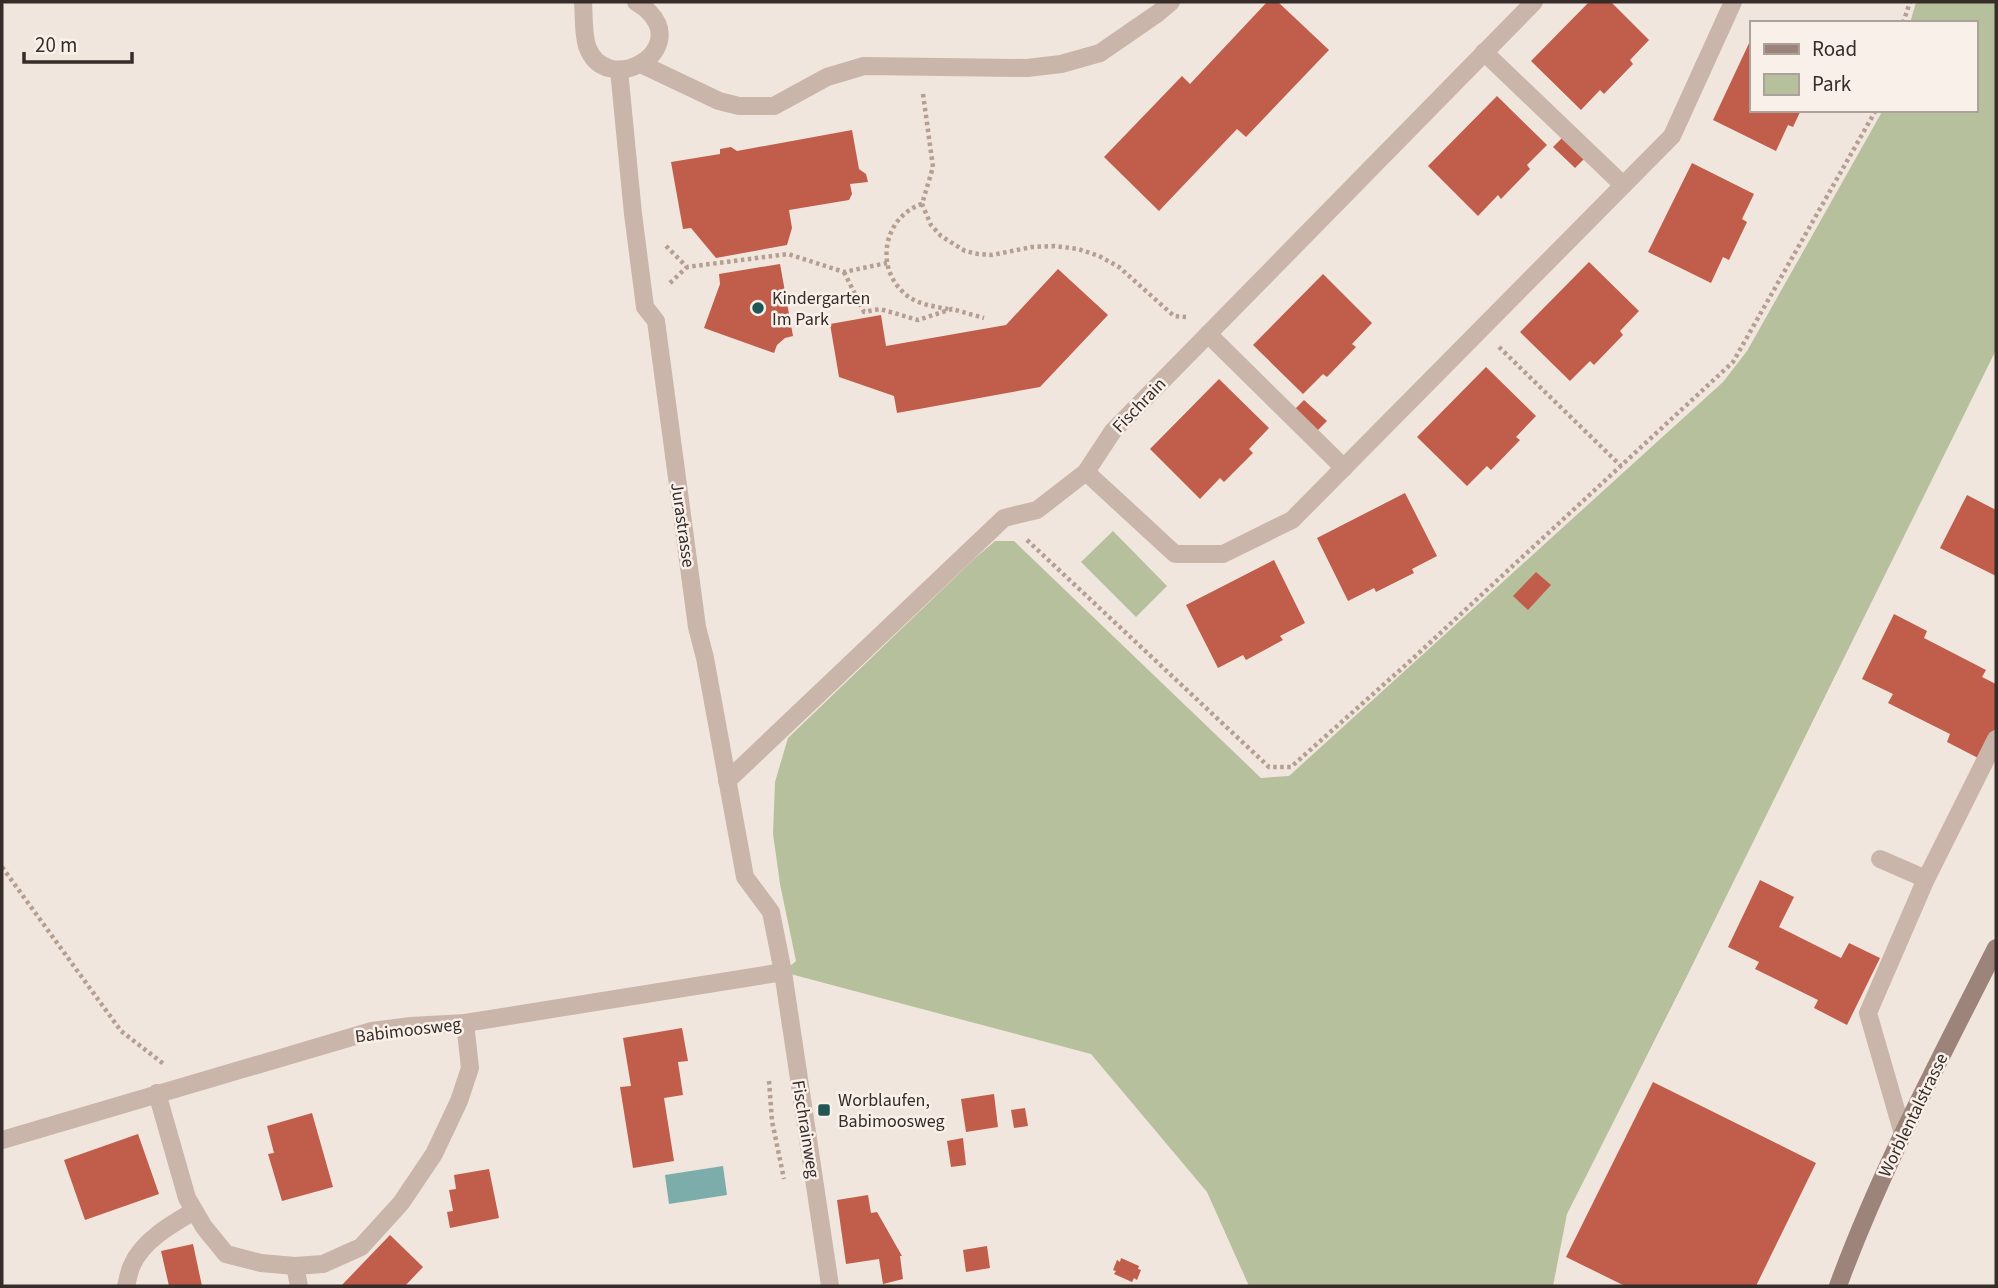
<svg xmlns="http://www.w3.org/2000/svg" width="1998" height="1288" font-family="'Source Sans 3',sans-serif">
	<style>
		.green { fill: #b7c09d }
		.water { fill: #7dadab }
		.building { fill: #c15d4b }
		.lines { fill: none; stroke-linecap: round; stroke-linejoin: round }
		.path { stroke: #b59f93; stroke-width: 4.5; stroke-dasharray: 3.5 3.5; stroke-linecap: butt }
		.lane { stroke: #c9b5a9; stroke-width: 18 }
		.street { stroke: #c9b5a9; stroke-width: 18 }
		.secondary { stroke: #9d847a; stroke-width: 18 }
		.poi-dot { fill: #205655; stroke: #f9f0e9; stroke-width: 2.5 }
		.labels { text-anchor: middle; stroke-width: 5; stroke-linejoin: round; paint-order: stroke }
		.poi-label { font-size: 18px; fill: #362c29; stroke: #f9f0e9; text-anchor: start }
		.street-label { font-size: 18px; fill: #362c29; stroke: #f9f0e9 }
	</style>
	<rect width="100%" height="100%" fill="#f1e6dd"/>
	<!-- green -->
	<g class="green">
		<polygon points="1916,2 1996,2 1996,350 1687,976 1567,1214 1553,1286 1249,1286 1207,1192 1091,1054 783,972 796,961 780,884 773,834 775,782 788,738 974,559 995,541 1014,541 1261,778 1289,776 1723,382 1747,351 1883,110 1975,110 1975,23 1910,23"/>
		<polygon points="1113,531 1167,586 1136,617 1081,562"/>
	</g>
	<!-- water -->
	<polygon class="water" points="723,1166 727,1195 669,1204 665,1175"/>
	<!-- building -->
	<g class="building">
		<polygon points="1267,2 1278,2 1329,50 1246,137 1237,129 1159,211 1104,157 1182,76 1190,84"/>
		<polygon points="1589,2 1611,2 1649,40 1630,60 1633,64 1604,94 1600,90 1581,110 1531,61"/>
		<polygon points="1751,39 1751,110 1801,110 1793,127 1788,125 1776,151 1713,120"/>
		<polygon points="1497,96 1547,145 1527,165 1530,169 1501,199 1498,195 1478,216 1428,166"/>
		<polygon points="852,130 859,169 866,174 868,182 850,184 852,194 849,200 789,210 792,228 787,245 716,258 691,228 683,229 671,162 720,154 720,149 731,147 737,151"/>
		<polygon points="1564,136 1586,157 1575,168 1553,147"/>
		<polygon points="1692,163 1754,194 1742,219 1747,222 1729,260 1723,257 1711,283 1648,252"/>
		<polygon points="1589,262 1639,311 1620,331 1623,335 1594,365 1590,361 1570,381 1520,332"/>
		<polygon points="780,264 793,336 785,338 777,345 774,353 704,328 720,284 719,274"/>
		<polygon points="1058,269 1108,315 1040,387 897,413 894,396 839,377 830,324 881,315 886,346 1006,325"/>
		<polygon points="1323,274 1372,323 1352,344 1356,347 1327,377 1323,374 1303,394 1253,345"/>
		<polygon points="1486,367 1536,416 1516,437 1520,440 1491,470 1487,466 1467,486 1417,437"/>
		<polygon points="1219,379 1269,428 1249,449 1253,453 1224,482 1220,478 1200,499 1150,449"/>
		<polygon points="1304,400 1327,421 1316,432 1294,410"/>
		<polygon points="1405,493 1437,556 1412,569 1414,573 1376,592 1374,588 1348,601 1317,538"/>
		<polygon points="1967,495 1996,510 1996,576 1940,548"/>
		<polygon points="1274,560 1305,623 1280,636 1283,640 1246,660 1243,655 1218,668 1186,605"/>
		<polygon points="1536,572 1551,585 1528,610 1513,596"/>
		<polygon points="1894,614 1927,631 1924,638 1986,670 1982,677 1996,684 1996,727 1980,759 1947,742 1950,734 1888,703 1893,694 1862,679"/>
		<polygon points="1760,880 1794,897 1779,927 1841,958 1849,943 1880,958 1847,1025 1814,1008 1818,1000 1755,969 1759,962 1728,947"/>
		<polygon points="682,1028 688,1061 678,1062 683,1095 664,1098 674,1161 633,1168 620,1087 631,1086 623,1038"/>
		<polygon points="1653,1082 1816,1163 1756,1286 1625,1286 1566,1257"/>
		<polygon points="994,1094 998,1127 966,1132 961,1099"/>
		<polygon points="1025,1108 1028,1126 1014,1128 1011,1110"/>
		<polygon points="312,1113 333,1187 282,1201 268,1154 274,1153 267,1126"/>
		<polygon points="138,1134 159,1194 85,1220 64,1160"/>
		<polygon points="963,1138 966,1165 951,1167 947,1141"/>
		<polygon points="489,1169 499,1218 450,1228 447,1212 453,1211 449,1190 456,1189 454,1175"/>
		<polygon points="868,1195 871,1213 877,1212 902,1256 900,1256 903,1279 883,1284 879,1259 846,1264 837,1200"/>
		<polygon points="390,1235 423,1267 405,1286 341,1286"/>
		<polygon points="193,1244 202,1286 169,1286 161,1251"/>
		<polygon points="987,1246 990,1268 966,1272 963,1250"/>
		<polygon points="1121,1258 1139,1266 1138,1269 1141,1270 1137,1280 1134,1278 1132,1282 1114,1274 1116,1271 1113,1270 1117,1260 1120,1262"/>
	</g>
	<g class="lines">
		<!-- path -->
		<g class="path">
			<polyline points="1903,23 1910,2"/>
			<polyline points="923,94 933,167 922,204 931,225 941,236 965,251 978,254 992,255 1032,247 1055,246 1078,249 1099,256 1119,267 1174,316 1186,317"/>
			<path d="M922,204c-37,12 -48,61 -19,88 12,12 29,14 45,17"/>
			<polyline points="666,246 687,267 788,254 844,272 887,263"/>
			<polyline points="844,272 864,312 880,309 918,320 952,309 984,318"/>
			<polyline points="670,283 687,267"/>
			<polyline points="1499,347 1621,466"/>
			<polyline points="1027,540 1269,767 1291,767 1409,662 1733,362 1876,110"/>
			<polyline points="2,867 121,1031 165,1065"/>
			<polyline points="769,1081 772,1121 784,1179"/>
		</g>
		<!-- lane -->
		<g class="lane">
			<polyline points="1484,52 1623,185"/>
			<polyline points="641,64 719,101 739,106 774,106 827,77 864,66 1027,68 1061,64 1100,53 1158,13 1171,2"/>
			<polyline points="619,70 633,214 645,307 656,321 697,627 705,658 745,877 771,912 783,972"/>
			<polyline points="1208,334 1344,468"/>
			<polyline points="1086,472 1175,554 1223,554 1292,520 1672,136 1733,2"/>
			<polyline points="1880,859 1926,879"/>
			<polyline points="157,1093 187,1198 204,1227 226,1254 261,1263 295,1266 323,1264 361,1247 401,1203 434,1154 459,1101 470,1068 465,1023"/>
			<polyline points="1903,1134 1868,1013 1926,879 1996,739"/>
			<polyline points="295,1266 299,1286"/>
			<path d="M126,1286c2,-7 3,-15 6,-21 11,-25 40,-41 62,-54"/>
		</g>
		<!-- street -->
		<g class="street">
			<path d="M583,2c1,13 0,31 4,44 18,52 102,7 62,-34 -3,-4 -9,-7 -13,-10"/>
			<polyline points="727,781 1004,518 1037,510 1086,472 1113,431 1534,2"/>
			<polyline points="2,1140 372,1031 411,1026 465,1023 783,972 830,1286"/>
		</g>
		<!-- secondary -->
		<path class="secondary" d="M1838,1286c43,-117 102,-227 158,-338"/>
	</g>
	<!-- markers -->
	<g class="poi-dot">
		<circle cx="758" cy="308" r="7"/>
		<rect x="817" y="1103" width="14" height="14" rx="3.5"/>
	</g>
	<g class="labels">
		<!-- poi labels -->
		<g class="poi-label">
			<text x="772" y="304">Kindergarten<tspan x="772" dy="21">Im Park</tspan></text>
			<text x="838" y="1106">Worblaufen,<tspan x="838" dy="21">Babimoosweg</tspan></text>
		</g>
		<!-- street labels -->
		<g class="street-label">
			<text transform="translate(1139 405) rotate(-46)" y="6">Fischrain</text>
			<text transform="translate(683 525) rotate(82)" y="6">Jurastrasse</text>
			<text transform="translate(408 1030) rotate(-7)" y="6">Babimoosweg</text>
			<text transform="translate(1913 1115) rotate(-64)" y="6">Worblentalstrasse</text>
			<text transform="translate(806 1129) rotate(81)" y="6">Fischrainweg</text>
		</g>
	</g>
	<!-- border -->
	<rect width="1998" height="1288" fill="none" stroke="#362c29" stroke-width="7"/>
	<!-- legend -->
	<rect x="1750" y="21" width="228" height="91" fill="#f9f0e9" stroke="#aba29c" stroke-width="2"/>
	<rect x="1764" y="44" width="35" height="10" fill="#9d847a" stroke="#aba29c" stroke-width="2"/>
	<text x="1812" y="56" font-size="21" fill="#362c29">Road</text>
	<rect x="1764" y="74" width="35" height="21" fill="#b7c09d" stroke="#aba29c" stroke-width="2"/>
	<text x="1812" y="91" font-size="21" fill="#362c29">Park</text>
	<!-- scale -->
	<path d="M24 52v10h108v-10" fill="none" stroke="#362c29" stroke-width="3.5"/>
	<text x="35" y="52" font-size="21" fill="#362c29" stroke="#f9f0e9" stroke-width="5" paint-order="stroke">20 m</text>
</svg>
